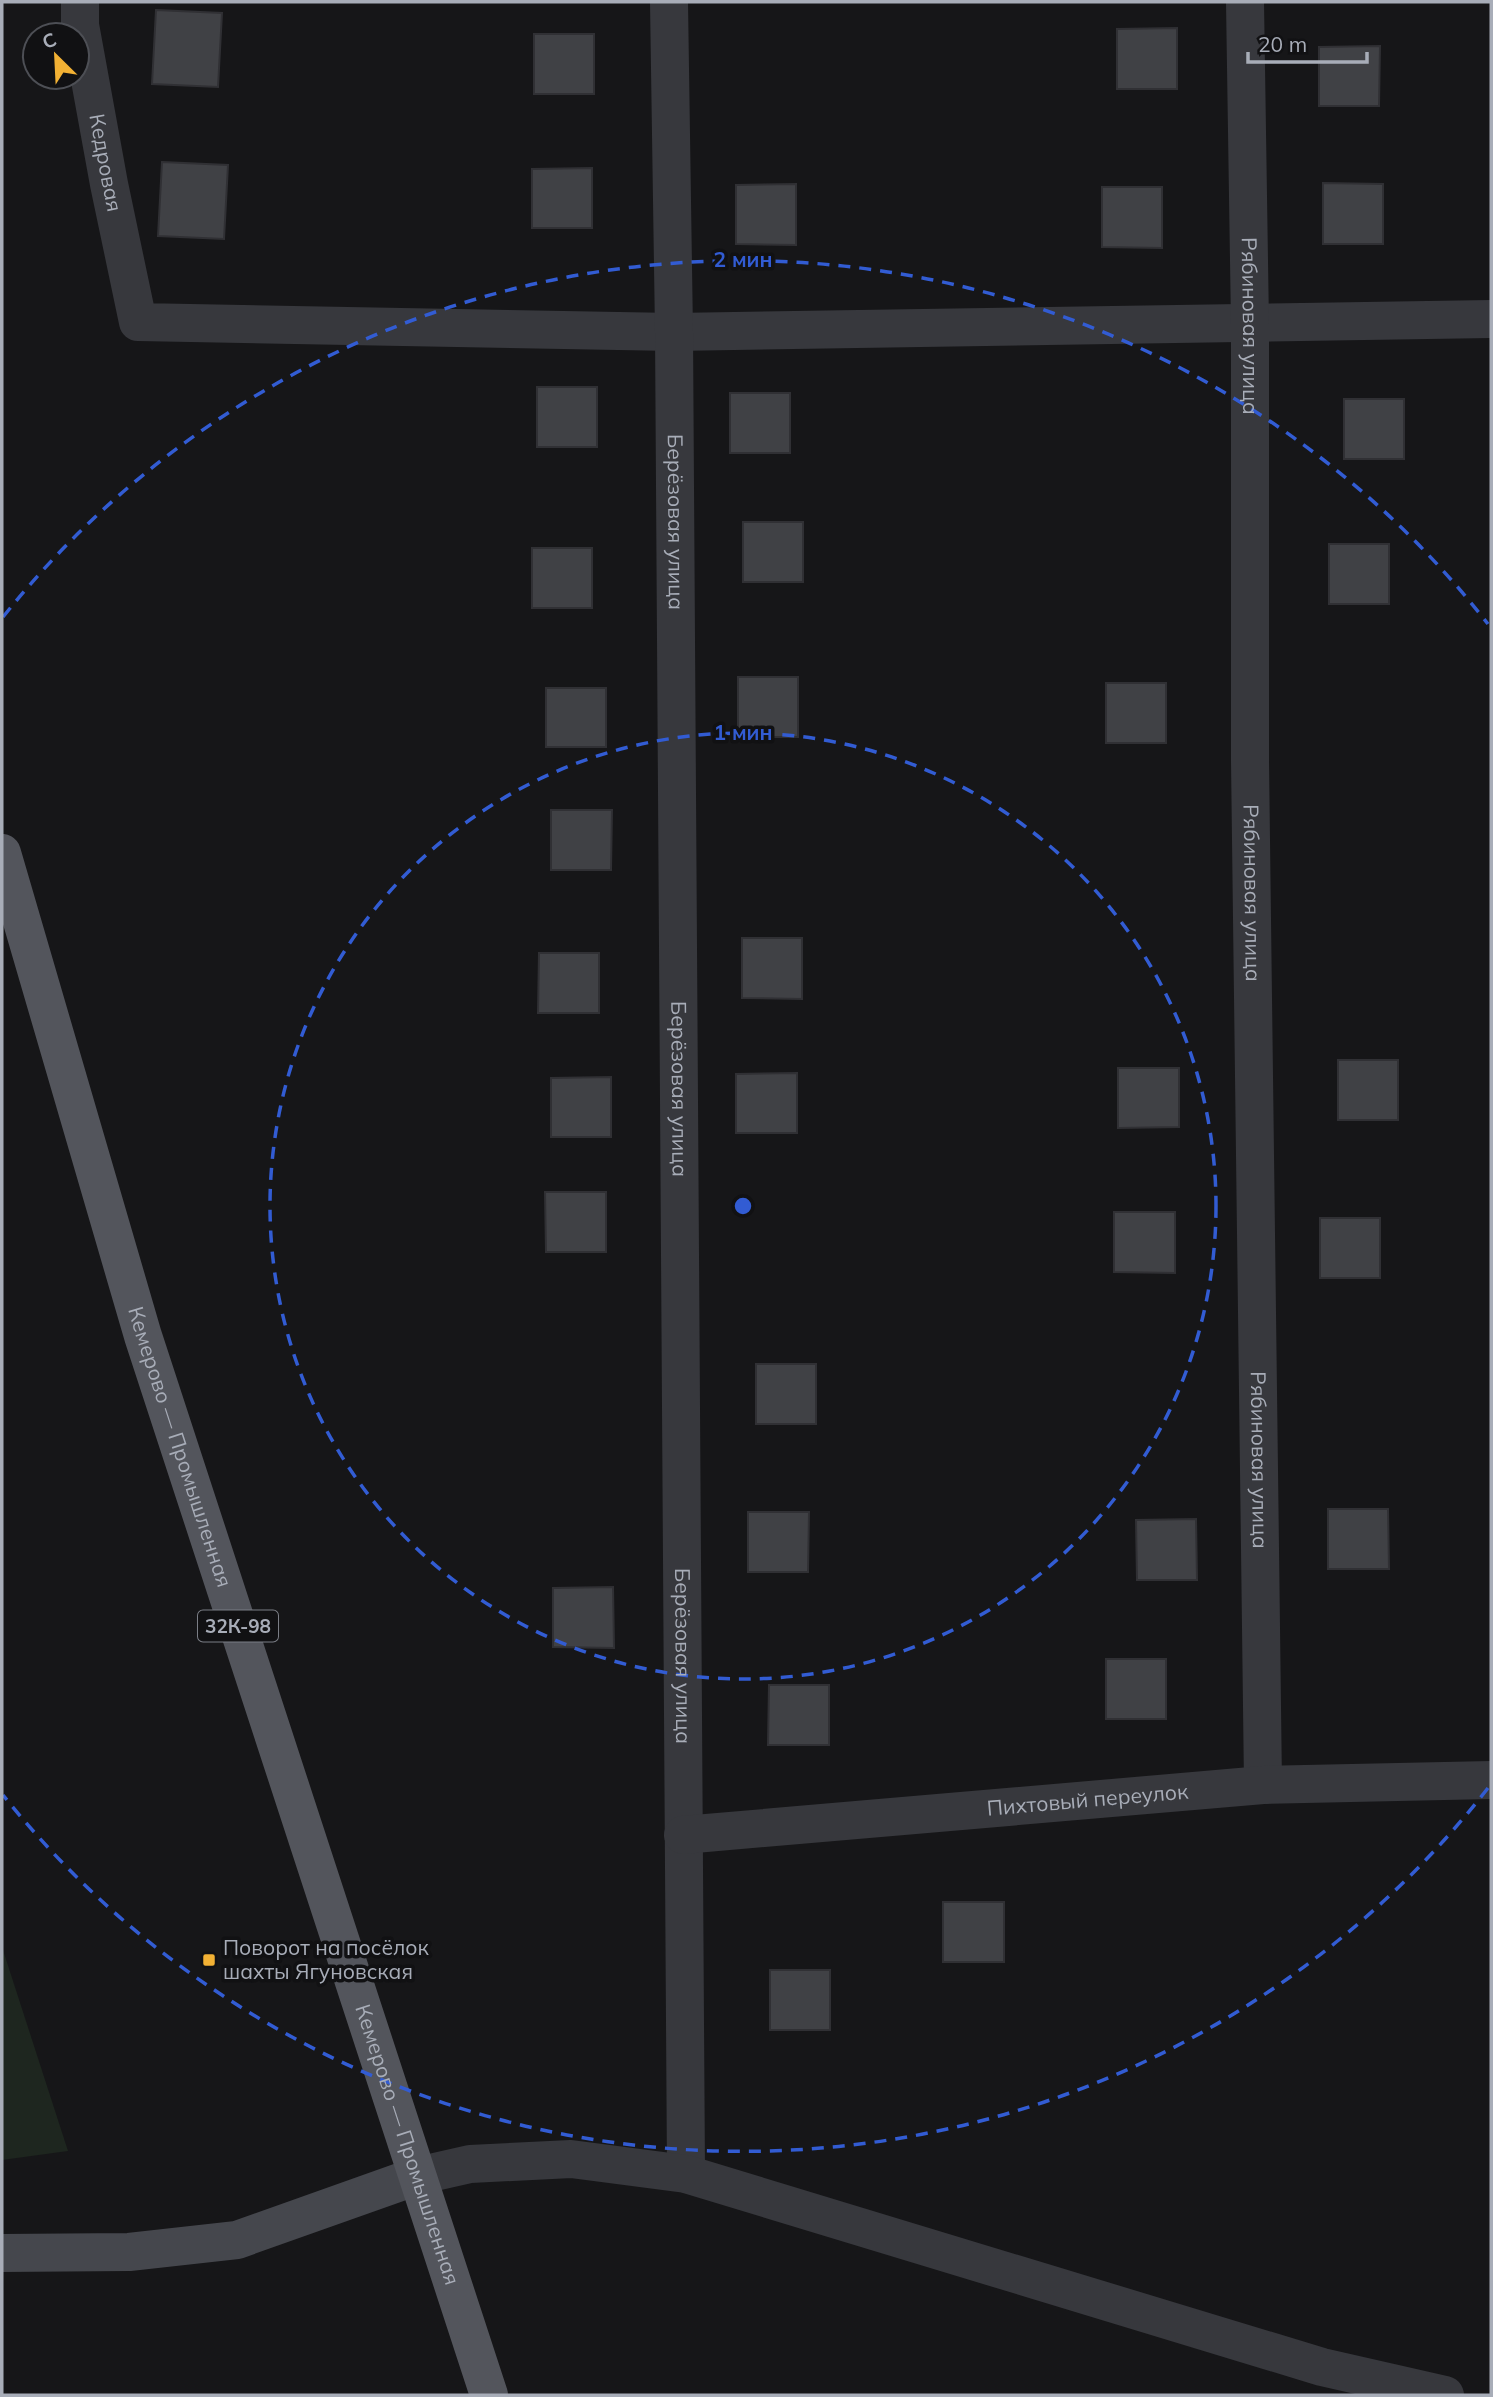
<svg xmlns="http://www.w3.org/2000/svg" width="1493" height="2397" font-family="Mulish,sans-serif">
	<style>
		.green { fill: #1e261f }
		.building { fill: #404145; stroke: #303034; stroke-width: 2 }
		.lines { fill: none; stroke-linecap: round; stroke-linejoin: round }
		.street { stroke: #37383d; stroke-width: 38 }
		.secondary { stroke: #45474d; stroke-width: 38 }
		.primary { stroke: #53555c; stroke-width: 38 }
		.ring { fill: none; stroke: #325cd3; stroke-width: 3.5; stroke-dasharray: 12 9 }
		.poi-dot { fill: #f2b134; stroke: #111113; stroke-width: 2.5 }
		.labels { text-anchor: middle; stroke-width: 7; stroke-linejoin: round; paint-order: stroke }
		.shield { fill: #111113; stroke: #7b7e86; stroke-width: 2 }
		.shield-label { font-size: 19px; font-weight: bold; fill: #a8adb8 }
		.street-label { font-size: 21px; fill: #a8adb8; stroke: #111113 }
		.poi-label { font-size: 21px; fill: #a8adb8; stroke: #111113; text-anchor: start }
		.centre { fill: #325cd3; stroke: #111113; stroke-width: 3.5 }
		.ring-label { font-size: 21px; text-anchor: middle; font-weight: bold; fill: #325cd3; stroke: #111113; stroke-width: 7; stroke-linejoin: round; paint-order: stroke }
	</style>
	<rect width="100%" height="100%" fill="#161618"/>
	<!-- green -->
	<polygon class="green" points="2,1947 68,2151 2,2160"/>
	<!-- building -->
	<g class="building">
		<polygon points="156,10 222,13 218,87 152,84"/>
		<polygon points="1177,28 1177,89 1117,89 1117,29"/>
		<rect x="534" y="34" width="60" height="60"/>
		<polygon points="1380,46 1379,106 1319,106 1319,47"/>
		<polygon points="162,162 228,165 224,239 158,236"/>
		<polygon points="592,168 592,228 532,228 532,169"/>
		<polygon points="1323,183 1383,184 1383,244 1323,244"/>
		<polygon points="796,184 796,245 736,244 736,185"/>
		<polygon points="1102,187 1162,187 1162,248 1102,247"/>
		<rect x="537" y="387" width="60" height="60"/>
		<rect x="730" y="393" width="60" height="60"/>
		<rect x="1344" y="399" width="60" height="60"/>
		<rect x="743" y="522" width="60" height="60"/>
		<rect x="1329" y="544" width="60" height="60"/>
		<rect x="532" y="548" width="60" height="60"/>
		<rect x="738" y="677" width="60" height="60"/>
		<rect x="1106" y="683" width="60" height="60"/>
		<rect x="546" y="688" width="60" height="59"/>
		<polygon points="551,810 612,810 611,870 551,870"/>
		<polygon points="742,938 802,938 802,999 742,998"/>
		<polygon points="539,953 599,953 599,1013 538,1013"/>
		<rect x="1338" y="1060" width="60" height="60"/>
		<polygon points="1118,1068 1179,1068 1179,1127 1118,1128"/>
		<polygon points="797,1073 797,1133 736,1133 736,1074"/>
		<polygon points="611,1077 611,1137 551,1137 551,1078"/>
		<polygon points="545,1192 606,1192 606,1252 546,1252"/>
		<polygon points="1114,1212 1175,1212 1175,1273 1114,1272"/>
		<rect x="1320" y="1218" width="60" height="60"/>
		<rect x="756" y="1364" width="60" height="60"/>
		<polygon points="1328,1509 1388,1509 1389,1569 1328,1569"/>
		<polygon points="748,1512 809,1512 808,1572 748,1572"/>
		<polygon points="1196,1519 1197,1580 1137,1580 1136,1520"/>
		<polygon points="613,1587 614,1648 553,1647 553,1588"/>
		<rect x="1106" y="1659" width="60" height="60"/>
		<polygon points="769,1685 829,1685 829,1745 768,1745"/>
		<rect x="943" y="1902" width="61" height="60"/>
		<rect x="770" y="1970" width="60" height="60"/>
	</g>
	<g class="lines">
		<!-- street -->
		<g class="street">
			<path id="s1" d="M80,2v23l29,159 29,138 536,10 817,-13"/>
			<path id="s2" d="M669,2l5,330 12,1842"/>
			<path id="s3" d="M1245,2l5,323v436l13,1024"/>
			<path id="s4" d="M683,1835l580,-50 228,-5"/>
			<polyline points="417,2176 470,2164 571,2159 686,2174 1322,2367 1445,2395"/>
		</g>
		<!-- secondary -->
		<polyline class="secondary" points="2,2253 129,2252 237,2240 417,2176"/>
		<!-- primary -->
		<path class="primary" id="s5" d="M2,853l141,483 346,1059"/>
	</g>
	<!-- distance rings -->
	<g class="ring">
		<circle cx="743" cy="1206" r="473"/>
		<path d="M1488 1788A946 946 0 0 1 3 1795M3 617A946 946 0 0 1 1488 624"/>
	</g>
	<!-- markers -->
	<rect class="poi-dot" x="202" y="1953" width="14" height="14" rx="3.5"/>
	<g class="labels">
		<!-- shield labels -->
		<rect class="shield" x="198" y="1610.5" width="80" height="31" rx="5"/>
		<g class="shield-label">
			<text x="238" y="1633">32К-98</text>
		</g>
		<!-- street labels -->
		<g class="street-label">
			<text dy="7" stroke="none"><textPath href="#s1" startOffset="163">Кедровая</textPath></text>
			<text dy="7" stroke="none"><textPath href="#s3" startOffset="324">Рябиновая улица</textPath></text>
			<text dy="7" stroke="none"><textPath href="#s2" startOffset="520">Берёзовая улица</textPath></text>
			<text dy="7" stroke="none"><textPath href="#s3" startOffset="891">Рябиновая улица</textPath></text>
			<text dy="7" stroke="none"><textPath href="#s2" startOffset="1087">Берёзовая улица</textPath></text>
			<text dy="7" stroke="none"><textPath href="#s5" startOffset="620">Кемерово — Промышленная</textPath></text>
			<text dy="7" stroke="none"><textPath href="#s3" startOffset="1458">Рябиновая улица</textPath></text>
			<text dy="7" stroke="none"><textPath href="#s2" startOffset="1654">Берёзовая улица</textPath></text>
			<text dy="7" stroke="none"><textPath href="#s4" startOffset="406">Пихтовый переулок</textPath></text>
			<text dy="7" stroke="none"><textPath href="#s5" startOffset="1354">Кемерово — Промышленная</textPath></text>
		</g>
		<!-- poi labels -->
		<g class="poi-label">
			<text x="223" y="1955">Поворот на посёлок<tspan x="223" dy="24">шахты Ягуновская</tspan></text>
		</g>
	</g>
	<circle cx="743" cy="1206" r="10" class="centre"/>
	<g class="ring-label">
		<text x="743" y="267">2 мин</text>
		<text x="743" y="740">1 мин</text>
	</g>
	<!-- border -->
	<rect width="1493" height="2397" fill="none" stroke="#a8adb8" stroke-width="7"/>
	<!-- north arrow -->
	<g transform="translate(56 56) rotate(336)"><circle r="33" fill="#111113" stroke="#4d4f55" stroke-width="2"/>
	<path d="M0-5L12 26L0 18L-12 26Z" fill="#f2b134"/>
	<text y="-10" font-size="19" font-weight="bold" text-anchor="middle" fill="#a8adb8">С</text>
	</g>
	<!-- scale -->
	<path d="M1248 52v10h119v-10" fill="none" stroke="#a8adb8" stroke-width="3.5"/>
	<text x="1258" y="52" font-size="21" fill="#a8adb8" stroke="#111113" stroke-width="5" paint-order="stroke">20 m</text>
</svg>
